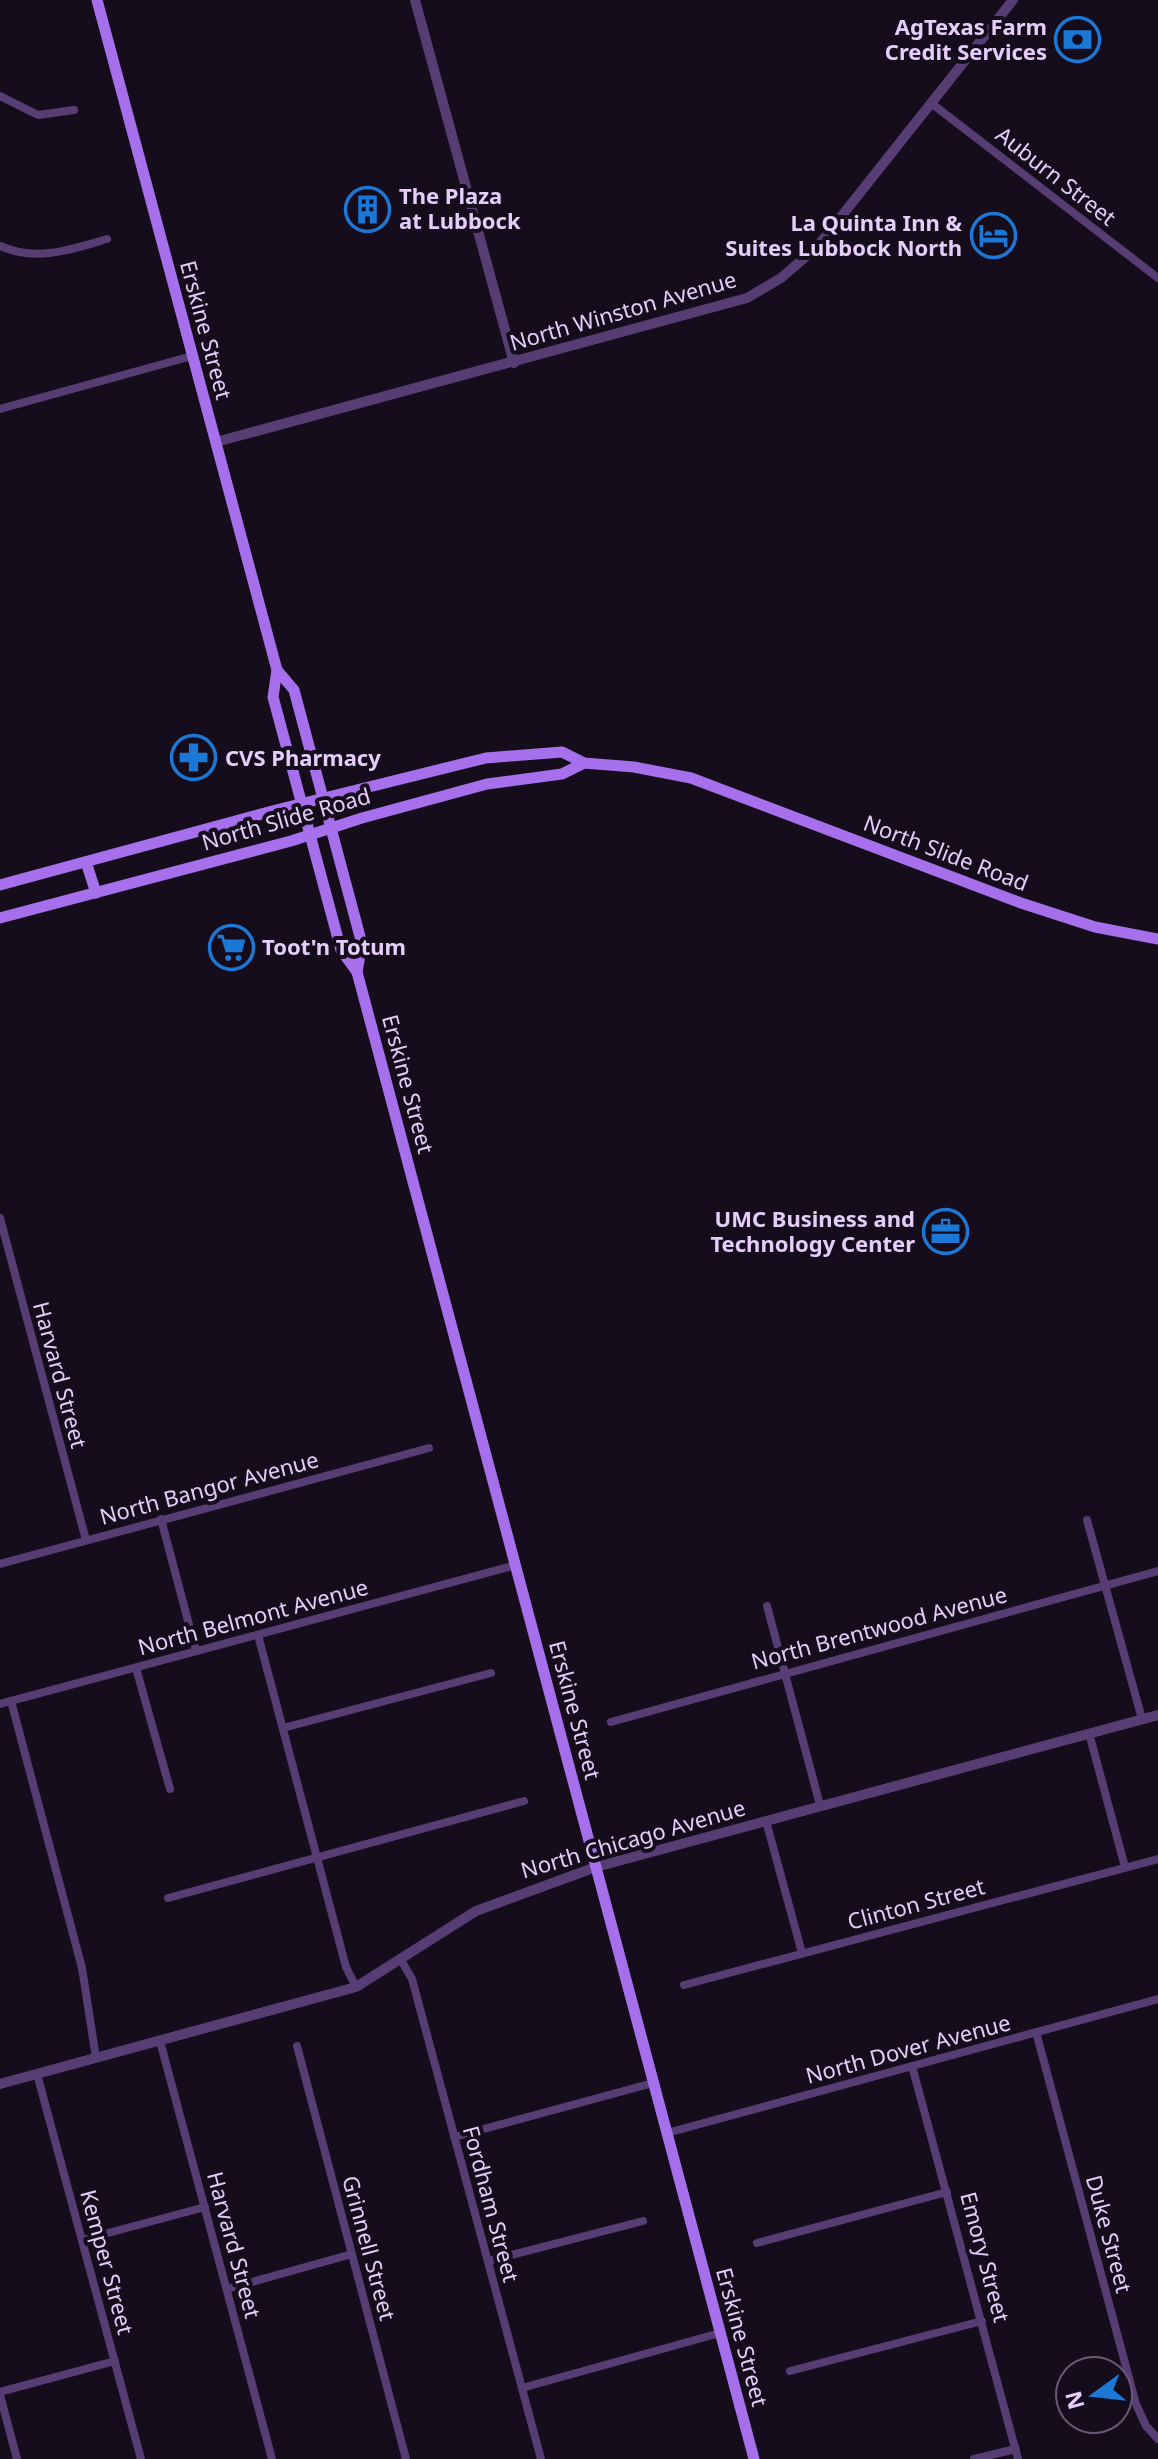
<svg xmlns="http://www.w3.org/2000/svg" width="1158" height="2459" font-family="'Noto Sans',sans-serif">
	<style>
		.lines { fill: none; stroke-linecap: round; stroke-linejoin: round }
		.minor { stroke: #563e74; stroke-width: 8 }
		.tertiary { stroke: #563e74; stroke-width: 10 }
		.secondary { stroke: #a670ed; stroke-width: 11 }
		.labels { text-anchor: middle; stroke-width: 8; stroke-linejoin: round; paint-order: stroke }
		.poi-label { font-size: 22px; font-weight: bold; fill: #e4cdf9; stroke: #150d1b; text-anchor: end }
		.street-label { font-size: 22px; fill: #e4cdf9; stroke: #150d1b }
	</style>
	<rect width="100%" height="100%" fill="#150d1b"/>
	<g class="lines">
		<!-- minor -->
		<g class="minor">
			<polyline points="0,96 38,115 74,110"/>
			<polyline points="931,103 1158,278"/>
			<path d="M0,246c36,16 70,4 107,-7"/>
			<polyline points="0,409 192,356"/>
			<polyline points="0,1218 86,1540"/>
			<polyline points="161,1519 196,1651"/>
			<polyline points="1087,1520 1142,1719"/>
			<polyline points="0,1564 429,1448"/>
			<polyline points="767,1606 820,1805"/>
			<polyline points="258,1635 346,1967 356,1987"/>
			<polyline points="136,1668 170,1789"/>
			<polyline points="11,1701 82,1968 96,2058"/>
			<polyline points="0,1704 516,1565"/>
			<polyline points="611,1722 1158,1571"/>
			<polyline points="283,1728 491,1673"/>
			<polyline points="1089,1733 1125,1867"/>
			<polyline points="766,1821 802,1953"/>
			<polyline points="168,1898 524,1801"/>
			<polyline points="401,1960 412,1979 541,2459"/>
			<polyline points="684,1985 1158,1859"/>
			<polyline points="1036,2032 1136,2404 1146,2426 1158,2439"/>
			<polyline points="160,2041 272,2459"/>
			<polyline points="297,2046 406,2459"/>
			<polyline points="912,2066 1018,2459"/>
			<polyline points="37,2074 141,2459"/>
			<polyline points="667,2133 1158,1999"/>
			<polyline points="454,2137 653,2083"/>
			<polyline points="82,2240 205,2207"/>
			<polyline points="757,2243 947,2192"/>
			<polyline points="488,2261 643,2221"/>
			<polyline points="227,2289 352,2254"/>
			<polyline points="790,2371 982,2321"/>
			<polyline points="522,2388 720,2333"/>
			<polyline points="0,2392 115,2361"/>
			<polyline points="0,2395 17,2459"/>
			<polyline points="974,2459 1016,2449"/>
		</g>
		<!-- tertiary -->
		<g class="tertiary">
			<polyline points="415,0 514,363"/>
			<polyline points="216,442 747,298 781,278 817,247 1013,0"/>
			<polyline points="0,2084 356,1987 476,1911 596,1867 1158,1715"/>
		</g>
		<!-- secondary -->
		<g class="secondary">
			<polyline points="97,0 277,670 273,697 341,950 357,972 754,2459"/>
			<polyline points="277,670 294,690 362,944 357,972"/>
			<polyline points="86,862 96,893"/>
			<polyline points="0,885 280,809 486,758 562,752 584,763 634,767 691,778 1021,903 1095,927 1158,939"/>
			<polyline points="0,918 291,841 362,818 487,784 562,774 584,763"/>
		</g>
	</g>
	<!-- icons -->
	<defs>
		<symbol id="bank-ring" viewBox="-11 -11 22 22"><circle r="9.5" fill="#150d1b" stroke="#1b78d7" stroke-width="1.5"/><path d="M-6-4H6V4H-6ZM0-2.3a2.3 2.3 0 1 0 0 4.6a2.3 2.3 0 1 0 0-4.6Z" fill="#1b78d7"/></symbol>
		<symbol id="building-ring" viewBox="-11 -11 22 22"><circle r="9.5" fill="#150d1b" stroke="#1b78d7" stroke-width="1.5"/><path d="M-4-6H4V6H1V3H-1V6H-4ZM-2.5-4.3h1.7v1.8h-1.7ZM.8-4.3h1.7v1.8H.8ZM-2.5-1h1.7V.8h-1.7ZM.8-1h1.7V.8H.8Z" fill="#1b78d7"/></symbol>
		<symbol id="hotel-ring" viewBox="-11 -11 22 22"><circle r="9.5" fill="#150d1b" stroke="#1b78d7" stroke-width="1.5"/><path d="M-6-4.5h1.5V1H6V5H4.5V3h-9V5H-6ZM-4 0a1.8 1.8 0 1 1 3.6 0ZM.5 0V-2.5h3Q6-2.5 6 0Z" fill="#1b78d7"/></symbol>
		<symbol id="pharmacy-ring" viewBox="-11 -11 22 22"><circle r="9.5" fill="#150d1b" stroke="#1b78d7" stroke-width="1.5"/><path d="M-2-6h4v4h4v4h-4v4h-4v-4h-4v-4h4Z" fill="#1b78d7"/></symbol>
		<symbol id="supermarket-ring" viewBox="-11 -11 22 22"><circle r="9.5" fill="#150d1b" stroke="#1b78d7" stroke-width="1.5"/><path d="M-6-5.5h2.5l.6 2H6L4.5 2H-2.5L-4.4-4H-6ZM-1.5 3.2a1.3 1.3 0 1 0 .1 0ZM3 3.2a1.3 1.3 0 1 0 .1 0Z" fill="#1b78d7"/></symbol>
		<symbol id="office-ring" viewBox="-11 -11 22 22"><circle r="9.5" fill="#150d1b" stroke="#1b78d7" stroke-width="1.5"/><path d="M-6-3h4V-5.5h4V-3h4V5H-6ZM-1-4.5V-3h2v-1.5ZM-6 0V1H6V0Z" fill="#1b78d7"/></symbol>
	</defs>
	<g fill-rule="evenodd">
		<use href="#bank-ring" x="1052" y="14" width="51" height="51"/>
		<use href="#building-ring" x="342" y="184" width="51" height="51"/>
		<use href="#hotel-ring" x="968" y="210" width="51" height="51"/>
		<use href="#pharmacy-ring" x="168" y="732" width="51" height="51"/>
		<use href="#supermarket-ring" x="206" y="922" width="51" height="51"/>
		<use href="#office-ring" x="920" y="1206" width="51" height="51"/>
	</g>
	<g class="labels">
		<!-- poi labels -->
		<g class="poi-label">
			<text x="1047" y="35">AgTexas Farm<tspan x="1047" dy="25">Credit Services</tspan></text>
			<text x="399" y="204" text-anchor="start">The Plaza<tspan x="399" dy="25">at Lubbock</tspan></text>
			<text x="962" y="231">La Quinta Inn &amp;<tspan x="962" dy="25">Suites Lubbock North</tspan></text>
			<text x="225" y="766" text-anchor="start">CVS Pharmacy</text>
			<text x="262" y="955" text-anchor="start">Toot'n Totum</text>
			<text x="915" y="1227">UMC Business and<tspan x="915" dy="25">Technology Center</tspan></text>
		</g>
		<!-- street labels -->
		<g class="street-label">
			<text transform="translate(1056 176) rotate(38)" y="8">Auburn Street</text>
			<text transform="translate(623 311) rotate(-16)" y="8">North Winston Avenue</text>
			<text transform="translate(206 330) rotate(75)" y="8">Erskine Street</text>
			<text transform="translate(286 819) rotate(-16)" y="8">North Slide Road</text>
			<text transform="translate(946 853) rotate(21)" y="8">North Slide Road</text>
			<text transform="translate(408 1084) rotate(75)" y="8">Erskine Street</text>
			<text transform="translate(60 1375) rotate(75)" y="8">Harvard Street</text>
			<text transform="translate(209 1488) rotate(-15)" y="8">North Bangor Avenue</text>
			<text transform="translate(253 1617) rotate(-15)" y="8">North Belmont Avenue</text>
			<text transform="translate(879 1628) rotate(-15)" y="8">North Brentwood Avenue</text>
			<text transform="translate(575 1710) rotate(75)" y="8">Erskine Street</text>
			<text transform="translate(633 1839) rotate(-16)" y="8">North Chicago Avenue</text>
			<text transform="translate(916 1904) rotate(-15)" y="8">Clinton Street</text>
			<text transform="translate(908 2049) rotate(-15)" y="8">North Dover Avenue</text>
			<text transform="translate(491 2204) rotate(75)" y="8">Fordham Street</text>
			<text transform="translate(1109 2234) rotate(75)" y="8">Duke Street</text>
			<text transform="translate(234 2245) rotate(75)" y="8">Harvard Street</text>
			<text transform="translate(369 2248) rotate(75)" y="8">Grinnell Street</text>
			<text transform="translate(985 2257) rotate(75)" y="8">Emory Street</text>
			<text transform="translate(107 2262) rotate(75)" y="8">Kemper Street</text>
			<text transform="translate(742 2337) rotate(75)" y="8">Erskine Street</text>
		</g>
	</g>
	<!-- north arrow -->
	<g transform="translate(1094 2395) rotate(255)"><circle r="38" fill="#150d1b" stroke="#685a74" stroke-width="2"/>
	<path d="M0-6L14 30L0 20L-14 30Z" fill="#1b78d7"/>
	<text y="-12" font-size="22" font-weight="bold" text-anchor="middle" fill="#e4cdf9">N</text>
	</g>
</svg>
